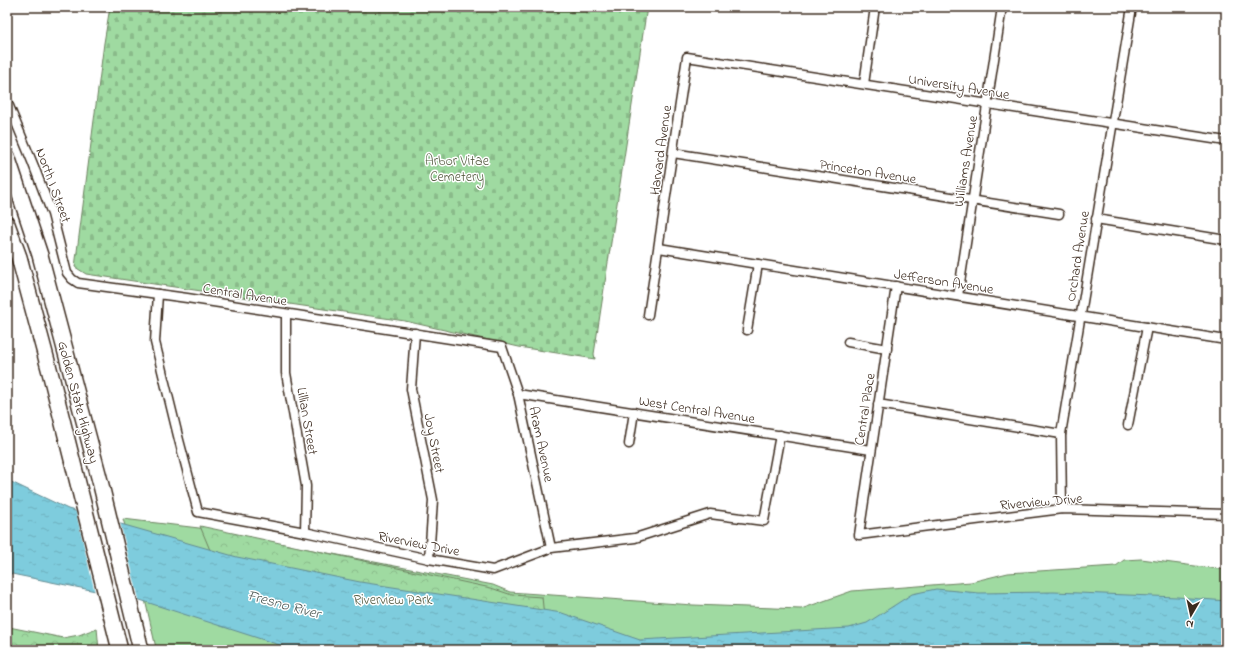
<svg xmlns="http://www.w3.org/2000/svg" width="1233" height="657" font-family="'Indie Flower',sans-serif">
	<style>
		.grass { fill: #9fdaa1; stroke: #6d8260 }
		.forest { fill: url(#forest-crowns); stroke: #6d8260 }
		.cemetery { fill: url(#cemetery-stones); stroke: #6d8260 }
		.water { fill: url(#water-ripples); stroke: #638b91 }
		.pier { fill: #fff }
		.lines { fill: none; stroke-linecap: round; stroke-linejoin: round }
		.minor-casing { stroke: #3b2a1e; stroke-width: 11 }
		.motorway-casing { stroke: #3b2a1e; stroke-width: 18 }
		.minor { stroke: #fff; stroke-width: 8 }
		.motorway { stroke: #fff; stroke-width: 15 }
		.labels { text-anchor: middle; stroke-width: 3; stroke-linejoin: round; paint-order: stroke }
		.street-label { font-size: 14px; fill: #3b2a1e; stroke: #fff }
		.park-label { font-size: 14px; fill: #595f45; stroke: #fff }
		.water-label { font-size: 15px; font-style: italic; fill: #4f5b57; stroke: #fff }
	</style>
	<defs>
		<pattern id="forest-crowns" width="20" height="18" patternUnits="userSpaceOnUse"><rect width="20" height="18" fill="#9fdaa1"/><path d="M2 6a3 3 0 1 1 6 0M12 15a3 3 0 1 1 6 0" fill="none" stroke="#8abb8a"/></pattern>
		<pattern id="cemetery-stones" width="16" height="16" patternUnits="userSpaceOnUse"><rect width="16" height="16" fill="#9fdaa1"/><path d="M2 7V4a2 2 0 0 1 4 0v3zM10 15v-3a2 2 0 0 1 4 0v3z" fill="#8abb8a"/></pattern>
		<pattern id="water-ripples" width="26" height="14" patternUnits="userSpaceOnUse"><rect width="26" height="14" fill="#7eccdd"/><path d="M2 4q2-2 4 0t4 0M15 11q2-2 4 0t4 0" fill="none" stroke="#6eafbd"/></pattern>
	</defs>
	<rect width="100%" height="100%" fill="#fff"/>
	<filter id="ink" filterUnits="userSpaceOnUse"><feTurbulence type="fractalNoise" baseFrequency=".025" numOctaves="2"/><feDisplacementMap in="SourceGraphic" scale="8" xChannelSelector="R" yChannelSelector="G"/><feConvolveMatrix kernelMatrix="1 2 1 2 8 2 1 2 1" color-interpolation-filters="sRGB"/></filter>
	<g filter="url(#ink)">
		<!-- grass -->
		<polygon class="grass" points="123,519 199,528 493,585 510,592 693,605 801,609 852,591 971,582 1008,573 1116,566 1124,560 1141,559 1226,570 1226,650 160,650 156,648 139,573"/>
		<!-- forest -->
		<g class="forest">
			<polygon points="200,526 491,588 512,595 542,597 547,646 210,550"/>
			<polygon points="9,627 63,638 79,635 97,628 99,650 7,650 7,628"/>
		</g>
		<!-- cemetery -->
		<polygon class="cemetery" points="110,7 647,7 594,354 595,359 519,347 405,321 86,274 75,267 104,43"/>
		<!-- water -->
		<polygon class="water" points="7,480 68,509 237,557 360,582 562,613 640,640 849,628 867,623 912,594 936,589 979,593 1054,592 1177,597 1226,601 1226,650 295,650 140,600 7,573"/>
		<!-- pier -->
		<polygon class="pier" points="75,509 120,522 140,603 95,593"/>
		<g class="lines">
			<defs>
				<g id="minor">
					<polyline points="864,84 875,7"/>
					<polyline points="7,101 33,164 52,214 67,273 72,279 78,283 187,298 502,347 518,394 551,548"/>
					<polyline points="673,153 1059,214"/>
					<polyline points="1096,219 1226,240"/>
					<polyline points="659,248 1226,340"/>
					<polyline points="896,286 859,535 1062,509 1226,514"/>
					<polyline points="158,294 155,342 179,440 198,512 305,532 429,559 493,570 551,548 635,538 710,514 764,521 780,435"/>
					<polyline points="958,296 1002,7"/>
					<polyline points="286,314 286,373 306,486 305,532"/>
					<polyline points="648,315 687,57 1226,141"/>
					<polyline points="747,330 758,264"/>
					<polyline points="415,333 411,389 433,500 429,559"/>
					<polyline points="848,342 887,349"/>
					<polyline points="518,394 871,450"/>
					<polyline points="878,404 1061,434"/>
					<polyline points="1128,425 1147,327"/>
					<polyline points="629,444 634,412"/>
					<polyline points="1062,509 1061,434 1132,7"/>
				</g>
				<g id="motorway">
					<polyline points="7,156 40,255 100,481 141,650"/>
					<polyline points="7,224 19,257 51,376 120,650"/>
				</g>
			</defs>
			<!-- minor casing -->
			<use href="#minor" class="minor-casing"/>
			<!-- motorway casing -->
			<use href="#motorway" class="motorway-casing"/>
			<!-- minor -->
			<use href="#minor" class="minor"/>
			<!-- motorway -->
			<use href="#motorway" class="motorway"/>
		</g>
	</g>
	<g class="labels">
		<!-- street labels -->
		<g class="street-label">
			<text transform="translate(959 86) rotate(9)" y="5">University Avenue</text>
			<text transform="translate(660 150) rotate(-82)" y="5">Harvard Avenue</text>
			<text transform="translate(965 161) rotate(-81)" y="5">Williams Avenue</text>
			<text transform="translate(868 171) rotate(9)" y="5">Princeton Avenue</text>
			<text transform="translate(54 185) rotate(70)" y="5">North I Street</text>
			<text transform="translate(1077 256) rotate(-81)" y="5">Orchard Avenue</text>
			<text transform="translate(944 281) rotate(9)" y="5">Jefferson Avenue</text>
			<text transform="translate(245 294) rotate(9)" y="5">Central Avenue</text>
			<text transform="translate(79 402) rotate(75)" y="5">Golden State Highway</text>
			<text transform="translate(697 409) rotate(9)" y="5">West Central Avenue</text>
			<text transform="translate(864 409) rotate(-81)" y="5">Central Place</text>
			<text transform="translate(308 421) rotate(80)" y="5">Lillian Street</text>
			<text transform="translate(435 443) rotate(79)" y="5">Joy Street</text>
			<text transform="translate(542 444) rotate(78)" y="5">Aram Avenue</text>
			<text transform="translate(1041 501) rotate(-5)" y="5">Riverview Drive</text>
			<text transform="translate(419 543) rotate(11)" y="5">Riverview Drive</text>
		</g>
		<!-- park labels -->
		<g class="park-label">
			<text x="457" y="165">Arbor Vitae<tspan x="457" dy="16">Cemetery</tspan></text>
			<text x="393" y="604">Riverview Park</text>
		</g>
		<!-- water labels -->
		<g class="water-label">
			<text transform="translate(284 604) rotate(15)" y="5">Fresno River</text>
		</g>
	</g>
	<!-- margin -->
	<rect width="1233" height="657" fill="none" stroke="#fff" stroke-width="24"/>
	<rect x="12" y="12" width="1209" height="633" fill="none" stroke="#3b2a1e" stroke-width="1.5" filter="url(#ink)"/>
	<!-- north arrow -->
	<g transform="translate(1191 615) rotate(189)" stroke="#ffffff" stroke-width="3" paint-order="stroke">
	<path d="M0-3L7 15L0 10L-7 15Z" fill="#3b2a1e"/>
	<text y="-6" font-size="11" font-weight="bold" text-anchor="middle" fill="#3b2a1e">N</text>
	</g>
</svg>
